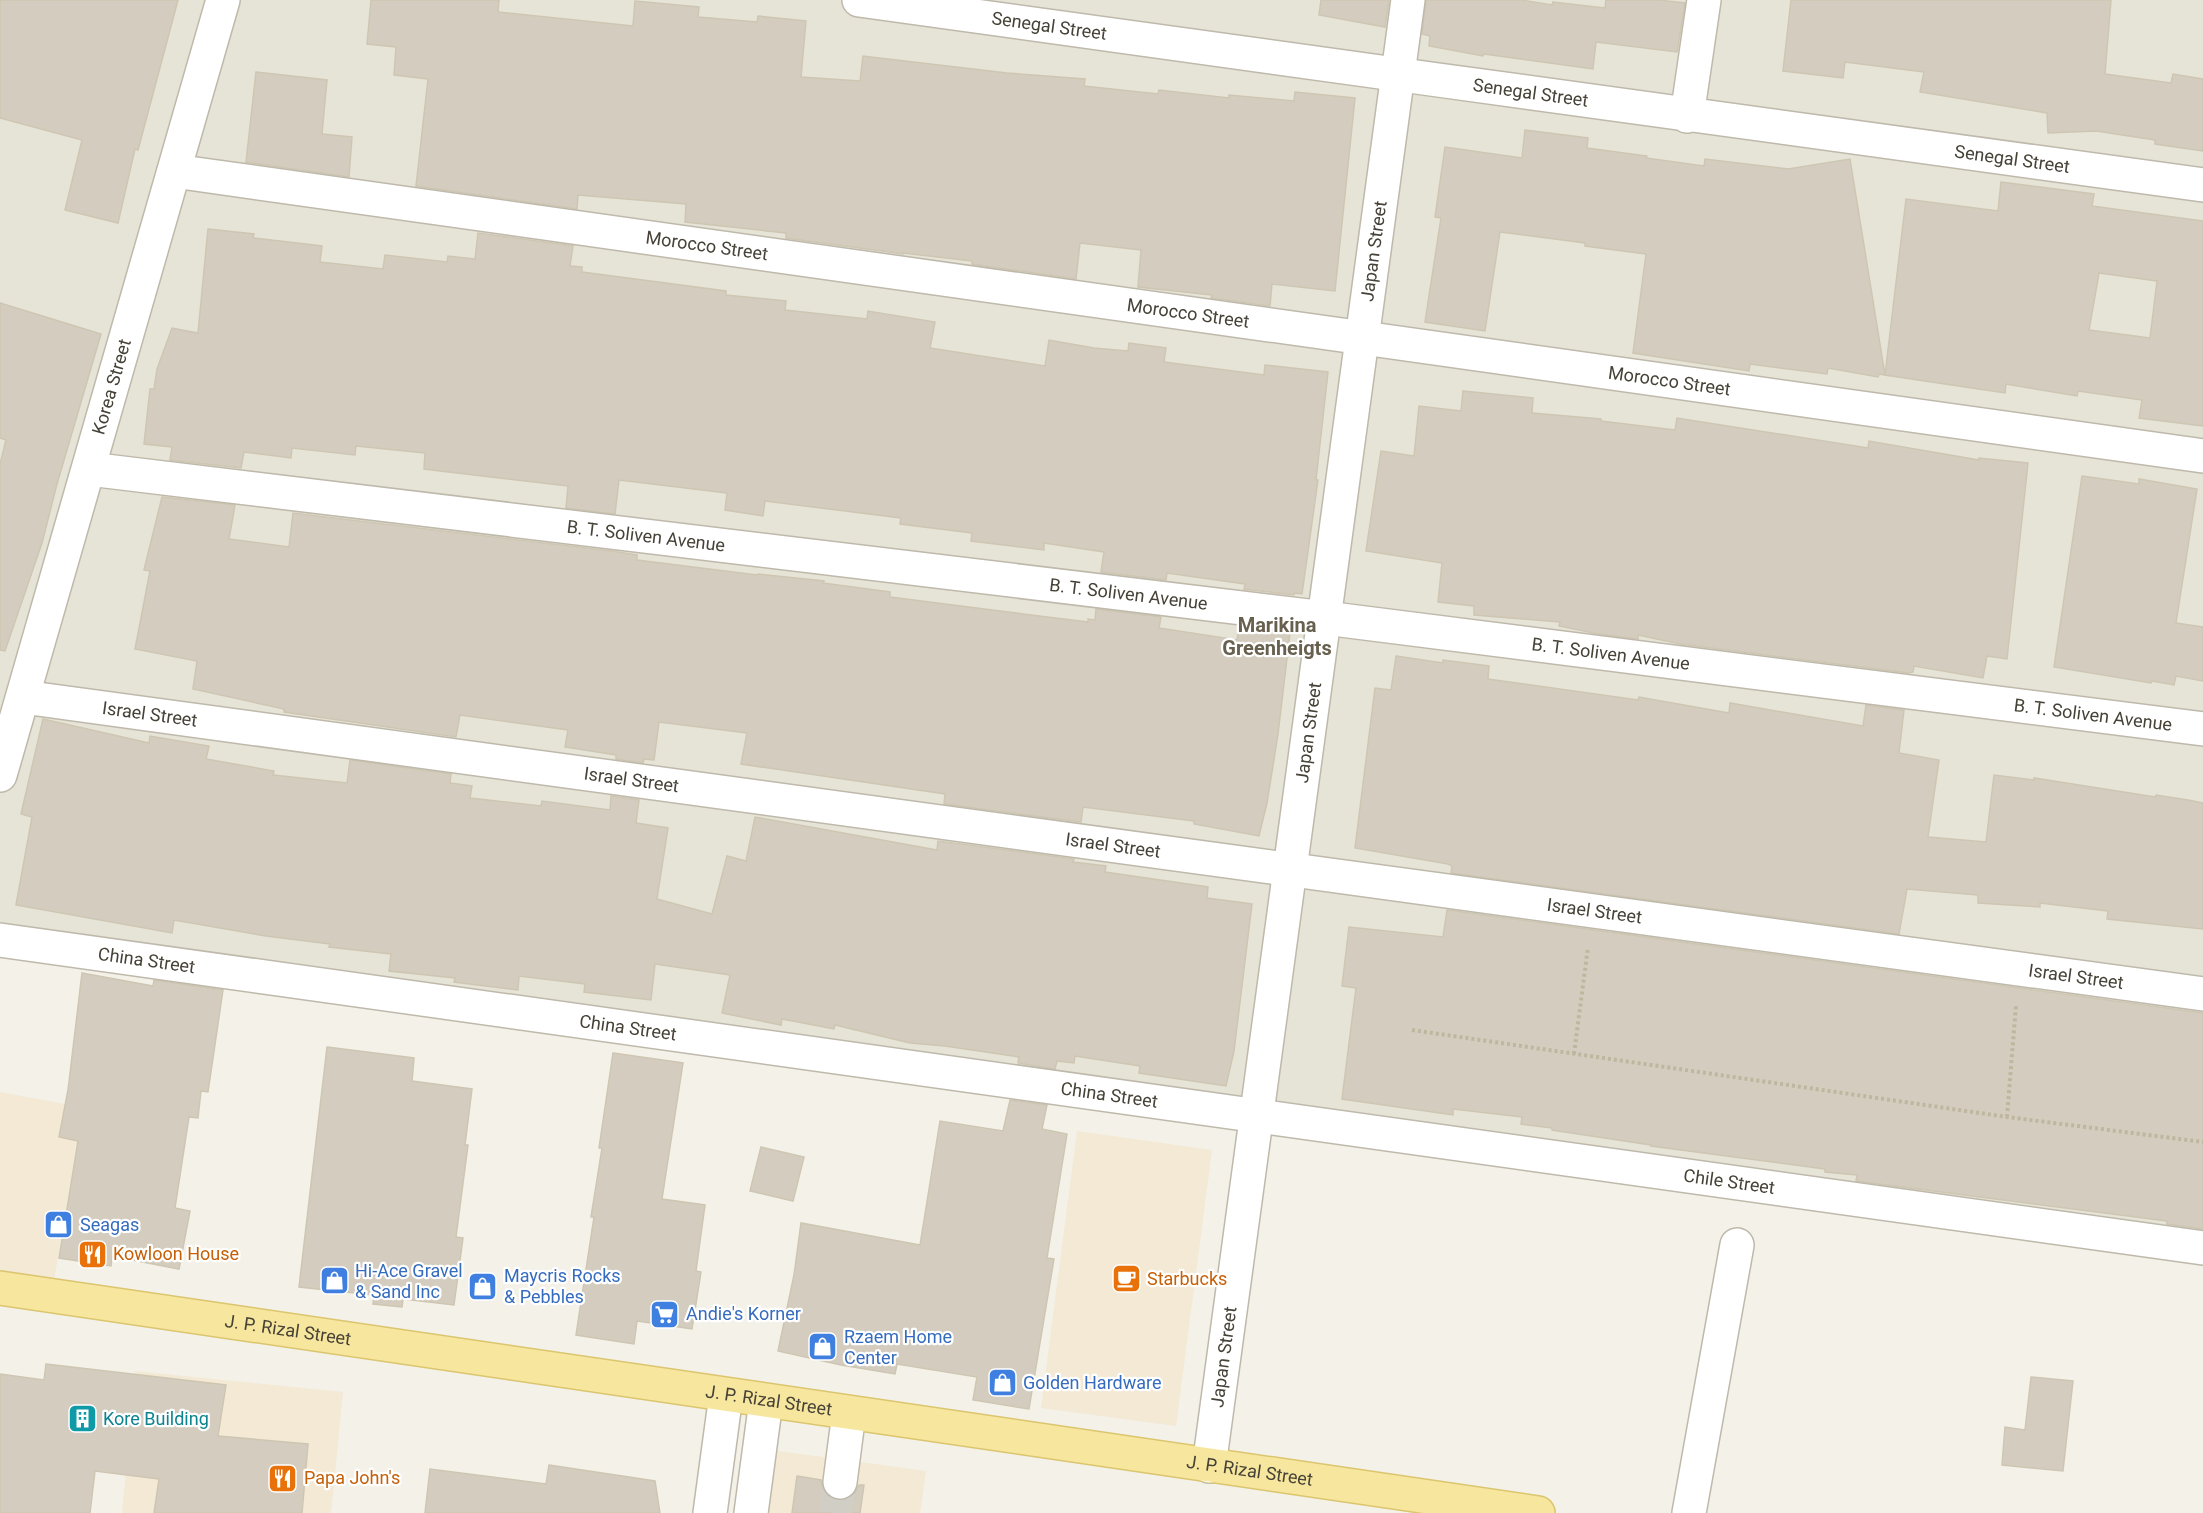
<svg xmlns="http://www.w3.org/2000/svg" width="2203" height="1513" font-family="Roboto,sans-serif">
	<style>
		.residential { fill: #e6e3d7 }
		.commercial { fill: #f3e9d5 }
		.building { fill: #d4cdbf; stroke: #cec6b2; stroke-width: 1.5; fill-rule: evenodd }
		.lines { fill: none; stroke-linecap: round; stroke-linejoin: round }
		.minor-tunnel { stroke: #d0cec5; stroke-width: 33; stroke-dasharray: 33 16; stroke-linecap: butt }
		.minor-casing { stroke: #beb9ab; stroke-width: 36 }
		.major-casing { stroke: #dbc56e; stroke-width: 36 }
		.path { stroke: #beb69e; stroke-width: 4; stroke-dasharray: 3 3; stroke-linecap: butt }
		.minor { stroke: #fff; stroke-width: 33 }
		.major { stroke: #f7e69d; stroke-width: 33 }
		.labels { text-anchor: middle; stroke-width: 4.5; stroke-linejoin: round; paint-order: stroke }
		.street-label { font-size: 18px; fill: #464237; stroke: #fff }
		.shop-label { font-size: 18px; fill: #366cbe; stroke: #fff; text-anchor: start }
		.food-label { font-size: 18px; fill: #c56008; stroke: #fff; text-anchor: start }
		.culture-label { font-size: 18px; fill: #0d838f; stroke: #fff; text-anchor: start }
		.neighbourhood-label { font-size: 20px; font-weight: bold; fill: #68604f; stroke: #fff }
	</style>
	<rect width="100%" height="100%" fill="#f3f1e8"/>
	<!-- residential -->
	<polygon class="residential" points="0,0 2203,0 2203,1234 0,937"/>
	<!-- commercial -->
	<g class="commercial">
		<polygon points="0,1092 130,1116 70,1188 53,1286 0,1278"/>
		<polygon points="1077,1131 1212,1150 1176,1426 1041,1408"/>
		<polygon points="135,1371 343,1392 331,1513 122,1513"/>
		<polygon points="750,1447 926,1471 920,1513 741,1513"/>
	</g>
	<!-- building -->
	<g class="building">
		<polygon points="0,0 178,0 138,150 135,149 118,223 65,210 82,140 0,118"/>
		<polygon points="371,0 499,0 498,12 633,26 635,1 699,7 698,17 757,22 758,16 806,21 801,77 860,81 863,56 1007,73 1085,79 1084,86 1158,94 1159,90 1229,98 1229,95 1294,101 1295,92 1355,98 1335,291 1272,284 1270,306 1211,298 1212,295 1138,287 1141,250 1080,243 1076,279 972,264 972,261 903,253 903,254 786,238 786,233 685,222 686,204 578,195 577,209 416,186 428,79 394,75 396,47 367,44"/>
		<polygon points="1321,0 1389,0 1385,27 1319,15"/>
		<polygon points="1426,0 1521,0 1552,5 1553,2 1605,8 1606,0 1658,0 1685,3 1677,52 1596,42 1593,69 1484,54 1483,56 1429,46 1430,36 1422,34"/>
		<polygon points="1791,0 2111,0 2105,74 2171,83 2173,74 2203,79 2203,151 2155,144 2155,140 2096,131 2048,133 2047,113 1920,92 1924,72 1845,62 1843,78 1783,71"/>
		<polygon points="256,72 327,80 322,134 352,137 349,177 246,162"/>
		<polygon points="1525,130 1588,138 1587,148 1647,156 1646,158 1704,166 1705,159 1788,169 1850,159 1885,375 1879,374 1878,377 1828,368 1827,374 1750,364 1749,371 1633,353 1646,254 1585,246 1585,243 1500,232 1485,331 1425,322 1441,218 1435,217 1445,147 1522,158"/>
		<path d="M2001,182l93,12 -2,12 111,15v205l-64,-8 3,-18 -64,-9 -1,5 -71,-12 -1,9 -120,-18 21,-176 92,12zM2099,273l58,8 -7,57 -61,-8z"/>
		<polygon points="208,229 254,234 253,238 322,246 320,262 383,269 385,255 447,262 448,256 475,259 478,233 573,246 570,266 582,267 582,272 726,291 726,295 786,301 785,310 867,319 868,311 935,322 930,348 1045,366 1049,340 1094,348 1128,351 1129,343 1166,348 1164,362 1264,375 1265,365 1328,372 1316,480 1318,480 1302,594 1294,593 1294,595 1244,589 1245,584 1167,573 1166,580 1101,572 1104,552 1044,543 1044,550 971,541 972,533 900,524 901,518 765,501 763,516 725,510 727,493 619,480 615,514 566,508 568,486 424,469 425,453 356,446 355,455 292,448 291,458 244,452 241,468 170,460 172,447 144,444 150,389 154,389 157,369 172,328 198,333"/>
		<polygon points="0,303 101,334 57,484 42,543 5,651 0,650 0,464 6,440 0,438"/>
		<polygon points="1463,391 1533,398 1532,413 1601,419 1601,421 1675,430 1677,418 1868,448 1869,441 1979,460 1979,458 2028,463 2007,659 1987,656 1983,678 1914,666 1913,672 1909,673 1680,644 1638,635 1638,639 1598,634 1559,626 1560,622 1474,615 1474,606 1438,602 1442,563 1366,551 1381,451 1414,456 1419,406 1461,411"/>
		<polygon points="2082,476 2139,484 2139,479 2197,489 2176,623 2203,627 2203,681 2176,676 2174,685 2152,681 2151,683 2054,667"/>
		<polygon points="162,497 235,505 229,539 289,547 293,513 611,551 637,555 637,560 757,575 758,574 824,581 823,583 890,592 890,597 1023,614 1088,622 1088,619 1095,620 1096,609 1161,617 1159,628 1237,640 1239,627 1290,633 1278,734 1267,803 1259,836 1194,824 1194,821 1083,807 1081,822 944,804 945,794 741,764 747,733 659,722 654,760 644,759 643,763 616,759 616,755 565,747 568,730 460,715 456,737 284,712 284,709 193,689 197,661 135,649 150,571 144,570"/>
		<polygon points="1396,656 1443,663 1443,660 1489,666 1488,679 1638,700 1639,697 1729,713 1730,703 1863,726 1866,705 1904,710 1899,753 1939,760 1928,837 1986,842 1994,775 2034,780 2034,778 2155,797 2156,795 2188,800 2203,803 2203,929 2107,919 2108,911 2040,903 2040,907 1978,903 1978,895 1907,889 1899,934 1451,873 1452,866 1448,864 1355,848 1375,688 1391,690"/>
		<polygon points="43,719 149,743 150,736 209,746 206,759 274,771 273,775 347,783 350,760 451,774 450,783 472,786 470,798 541,806 542,801 610,810 611,796 639,800 636,823 668,828 657,899 712,914 727,856 746,861 755,817 937,850 938,841 1074,859 1073,862 1106,866 1105,872 1208,887 1207,898 1252,904 1234,1051 1226,1086 1139,1073 1140,1066 1075,1056 1074,1063 1057,1061 1055,1069 1018,1063 1019,1057 945,1046 910,1043 835,1025 834,1029 782,1019 781,1025 722,1013 730,975 655,964 651,1000 584,992 585,984 519,976 518,990 454,982 455,978 389,971 391,954 329,947 330,944 266,936 174,920 172,933 16,905 32,817 21,814"/>
		<polygon points="1447,910 2203,1013 2203,1229 2167,1224 2167,1221 1856,1181 1857,1175 1825,1172 1825,1169 1651,1146 1651,1145 1552,1130 1552,1128 1521,1124 1522,1117 1453,1109 1453,1115 1342,1099 1356,988 1342,986 1349,927 1443,937"/>
		<polygon points="82,973 153,986 154,980 223,990 208,1092 201,1091 198,1118 189,1117 175,1208 190,1211 179,1269 112,1256 111,1266 59,1258 78,1141 59,1137 68,1090"/>
		<polygon points="327,1047 414,1058 412,1081 472,1089 465,1145 468,1145 456,1237 463,1238 454,1305 403,1299 402,1307 373,1304 374,1295 299,1287"/>
		<polygon points="613,1053 683,1063 662,1199 705,1205 696,1271 701,1272 692,1329 637,1321 634,1344 576,1335 594,1217 591,1217 602,1148 599,1148"/>
		<polygon points="1010,1100 1047,1105 1042,1129 1067,1134 1047,1258 1054,1259 1029,1409 973,1400 977,1377 897,1364 895,1374 841,1365 778,1351 794,1275 801,1223 920,1245 940,1121 1003,1131"/>
		<polygon points="761,1147 804,1157 793,1201 750,1191"/>
		<polygon points="46,1364 226,1385 218,1436 308,1444 302,1513 154,1513 159,1479 95,1471 90,1513 0,1513 0,1374 44,1380"/>
		<polygon points="2031,1377 2073,1381 2063,1471 2002,1465 2005,1427 2025,1430"/>
		<polygon points="549,1465 655,1481 660,1513 425,1513 430,1469 546,1484"/>
		<polygon points="797,1476 821,1480 823,1490 829,1497 837,1500 848,1499 855,1493 859,1485 864,1485 860,1513 792,1513"/>
	</g>
	<g class="lines">
		<!-- minor-tunnel -->
		<polyline class="minor-tunnel" points="835,1513 840,1482"/>
		<defs>
			<g id="minor">
				<path id="s1" d="M859,0c448,61 896,125 1344,185"/>
				<polyline points="1687,116 1704,0"/>
				<path id="s2" d="M174,171l2029,285"/>
				<path id="s3" d="M89,469l1236,149 878,111"/>
				<path id="s4" d="M23,697l2180,297"/>
				<path id="s5" d="M0,775l223,-775"/>
				<path id="s6" d="M0,940l2203,308"/>
				<path id="s7" d="M1209,1466l199,-1466"/>
				<polyline points="840,1482 849,1413"/>
				<polyline points="710,1513 726,1395"/>
				<polyline points="751,1513 766,1401"/>
				<polyline points="1689,1513 1737,1245"/>
			</g>
			<g id="major">
				<path id="s8" d="M0,1288l1538,225"/>
			</g>
		</defs>
		<!-- minor casing -->
		<use href="#minor" class="minor-casing"/>
		<!-- major casing -->
		<use href="#major" class="major-casing"/>
		<!-- path -->
		<g class="path">
			<polyline points="1412,1030 2007,1117 2203,1142"/>
			<polyline points="1574,1054 1588,947"/>
			<polyline points="2007,1117 2016,1005"/>
		</g>
		<!-- minor -->
		<use href="#minor" class="minor"/>
		<!-- major -->
		<use href="#major" class="major"/>
	</g>
	<!-- icons -->
	<defs>
		<symbol id="shop-square" viewBox="-11 -11 22 22"><rect x="-9" y="-9" width="18" height="18" rx="4" fill="#3f7fe0" stroke="#fff"/><path d="M-5-2.5h2.3a2.7 3.5 0 0 1 5.4 0H5L5.5 6h-11ZM-1.5-2.5h3a1.5 2.3 0 0 0-3 0Z" fill="#fff"/></symbol>
		<symbol id="restaurant-square" viewBox="-11 -11 22 22"><rect x="-9" y="-9" width="18" height="18" rx="4" fill="#e8710a" stroke="#fff"/><path d="M-5-6h1v4h1v-4h1v4h1v-4h1v5L-1.5 .5V6h-2V.5L-5-1ZM5-6V6H3V1.5H1.5Q1.5-4 5-6Z" fill="#fff"/></symbol>
		<symbol id="cafe-square" viewBox="-11 -11 22 22"><rect x="-9" y="-9" width="18" height="18" rx="4" fill="#e8710a" stroke="#fff"/><path d="M-5.5-4.5H6V0H3Q3 3.5 0 3.5H-2.5Q-5.5 3.5-5.5 0ZM3-3.2v2h1.7v-2ZM-6 4.5H4V6H-6Z" fill="#fff"/></symbol>
		<symbol id="supermarket-square" viewBox="-11 -11 22 22"><rect x="-9" y="-9" width="18" height="18" rx="4" fill="#3f7fe0" stroke="#fff"/><path d="M-6-5.5h2.5l.6 2H6L4.5 2H-2.5L-4.4-4H-6ZM-1.5 3.2a1.3 1.3 0 1 0 .1 0ZM3 3.2a1.3 1.3 0 1 0 .1 0Z" fill="#fff"/></symbol>
		<symbol id="building-square" viewBox="-11 -11 22 22"><rect x="-9" y="-9" width="18" height="18" rx="4" fill="#0f9aa8" stroke="#fff"/><path d="M-4-6H4V6H1V3H-1V6H-4ZM-2.5-4.3h1.7v1.8h-1.7ZM.8-4.3h1.7v1.8H.8ZM-2.5-1h1.7V.8h-1.7ZM.8-1h1.7V.8H.8Z" fill="#fff"/></symbol>
	</defs>
	<g fill-rule="evenodd">
		<use href="#shop-square" x="42" y="1208" width="33" height="33"/>
		<use href="#restaurant-square" x="76" y="1238" width="33" height="33"/>
		<use href="#cafe-square" x="1110" y="1262" width="33" height="33"/>
		<use href="#shop-square" x="318" y="1264" width="33" height="33"/>
		<use href="#shop-square" x="466" y="1270" width="33" height="33"/>
		<use href="#supermarket-square" x="648" y="1298" width="33" height="33"/>
		<use href="#shop-square" x="806" y="1330" width="33" height="33"/>
		<use href="#shop-square" x="986" y="1366" width="33" height="33"/>
		<use href="#building-square" x="66" y="1402" width="33" height="33"/>
		<use href="#restaurant-square" x="266" y="1462" width="33" height="33"/>
	</g>
	<g class="labels">
		<!-- street labels -->
		<g class="street-label">
			<text dy="6" stroke="none"><textPath href="#s1" startOffset="192">Senegal Street</textPath></text>
			<text dy="6" stroke="none"><textPath href="#s1" startOffset="678">Senegal Street</textPath></text>
			<text dy="6" stroke="none"><textPath href="#s1" startOffset="1164">Senegal Street</textPath></text>
			<text dy="6" stroke="none"><textPath href="#s2" startOffset="538">Morocco Street</textPath></text>
			<text dy="6" stroke="none"><textPath href="#s7" startOffset="1226">Japan Street</textPath></text>
			<text dy="6" stroke="none"><textPath href="#s2" startOffset="1024">Morocco Street</textPath></text>
			<text dy="6" stroke="none"><textPath href="#s2" startOffset="1510">Morocco Street</textPath></text>
			<text dy="6" stroke="none"><textPath href="#s5" startOffset="404">Korea Street</textPath></text>
			<text dy="6" stroke="none"><textPath href="#s3" startOffset="561">B. T. Soliven Avenue</textPath></text>
			<text dy="6" stroke="none"><textPath href="#s3" startOffset="1047">B. T. Soliven Avenue</textPath></text>
			<text dy="6" stroke="none"><textPath href="#s3" startOffset="1533">B. T. Soliven Avenue</textPath></text>
			<text dy="6" stroke="none"><textPath href="#s4" startOffset="128">Israel Street</textPath></text>
			<text dy="6" stroke="none"><textPath href="#s3" startOffset="2019">B. T. Soliven Avenue</textPath></text>
			<text dy="6" stroke="none"><textPath href="#s7" startOffset="740">Japan Street</textPath></text>
			<text dy="6" stroke="none"><textPath href="#s4" startOffset="614">Israel Street</textPath></text>
			<text dy="6" stroke="none"><textPath href="#s4" startOffset="1100">Israel Street</textPath></text>
			<text dy="6" stroke="none"><textPath href="#s4" startOffset="1586">Israel Street</textPath></text>
			<text dy="6" stroke="none"><textPath href="#s6" startOffset="148">China Street</textPath></text>
			<text dy="6" stroke="none"><textPath href="#s4" startOffset="2072">Israel Street</textPath></text>
			<text dy="6" stroke="none"><textPath href="#s6" startOffset="634">China Street</textPath></text>
			<text dy="6" stroke="none"><textPath href="#s6" startOffset="1120">China Street</textPath></text>
			<text dy="6" stroke="none"><textPath href="#s6" startOffset="1746">Chile Street</textPath></text>
			<text dy="6" stroke="none"><textPath href="#s8" startOffset="291">J. P. Rizal Street</textPath></text>
			<text dy="6" stroke="none"><textPath href="#s7" startOffset="110">Japan Street</textPath></text>
			<text dy="6" stroke="none"><textPath href="#s8" startOffset="777">J. P. Rizal Street</textPath></text>
			<text dy="6" stroke="none"><textPath href="#s8" startOffset="1263">J. P. Rizal Street</textPath></text>
		</g>
		<!-- shop labels -->
		<g class="shop-label">
			<text x="80" y="1231">Seagas</text>
			<text x="355" y="1277">Hi-Ace Gravel<tspan x="355" dy="21">&amp; Sand Inc</tspan></text>
			<text x="504" y="1282">Maycris Rocks<tspan x="504" dy="21">&amp; Pebbles</tspan></text>
			<text x="686" y="1320">Andie's Korner</text>
			<text x="844" y="1343">Rzaem Home<tspan x="844" dy="21">Center</tspan></text>
			<text x="1023" y="1389">Golden Hardware</text>
		</g>
		<!-- food labels -->
		<g class="food-label">
			<text x="113" y="1260">Kowloon House</text>
			<text x="1147" y="1285">Starbucks</text>
			<text x="304" y="1484">Papa John's</text>
		</g>
		<!-- culture labels -->
		<g class="culture-label">
			<text x="103" y="1425">Kore Building</text>
		</g>
		<!-- neighbourhood labels -->
		<g class="neighbourhood-label">
			<text x="1277" y="632">Marikina<tspan x="1277" dy="23">Greenheigts</tspan></text>
		</g>
	</g>
</svg>
